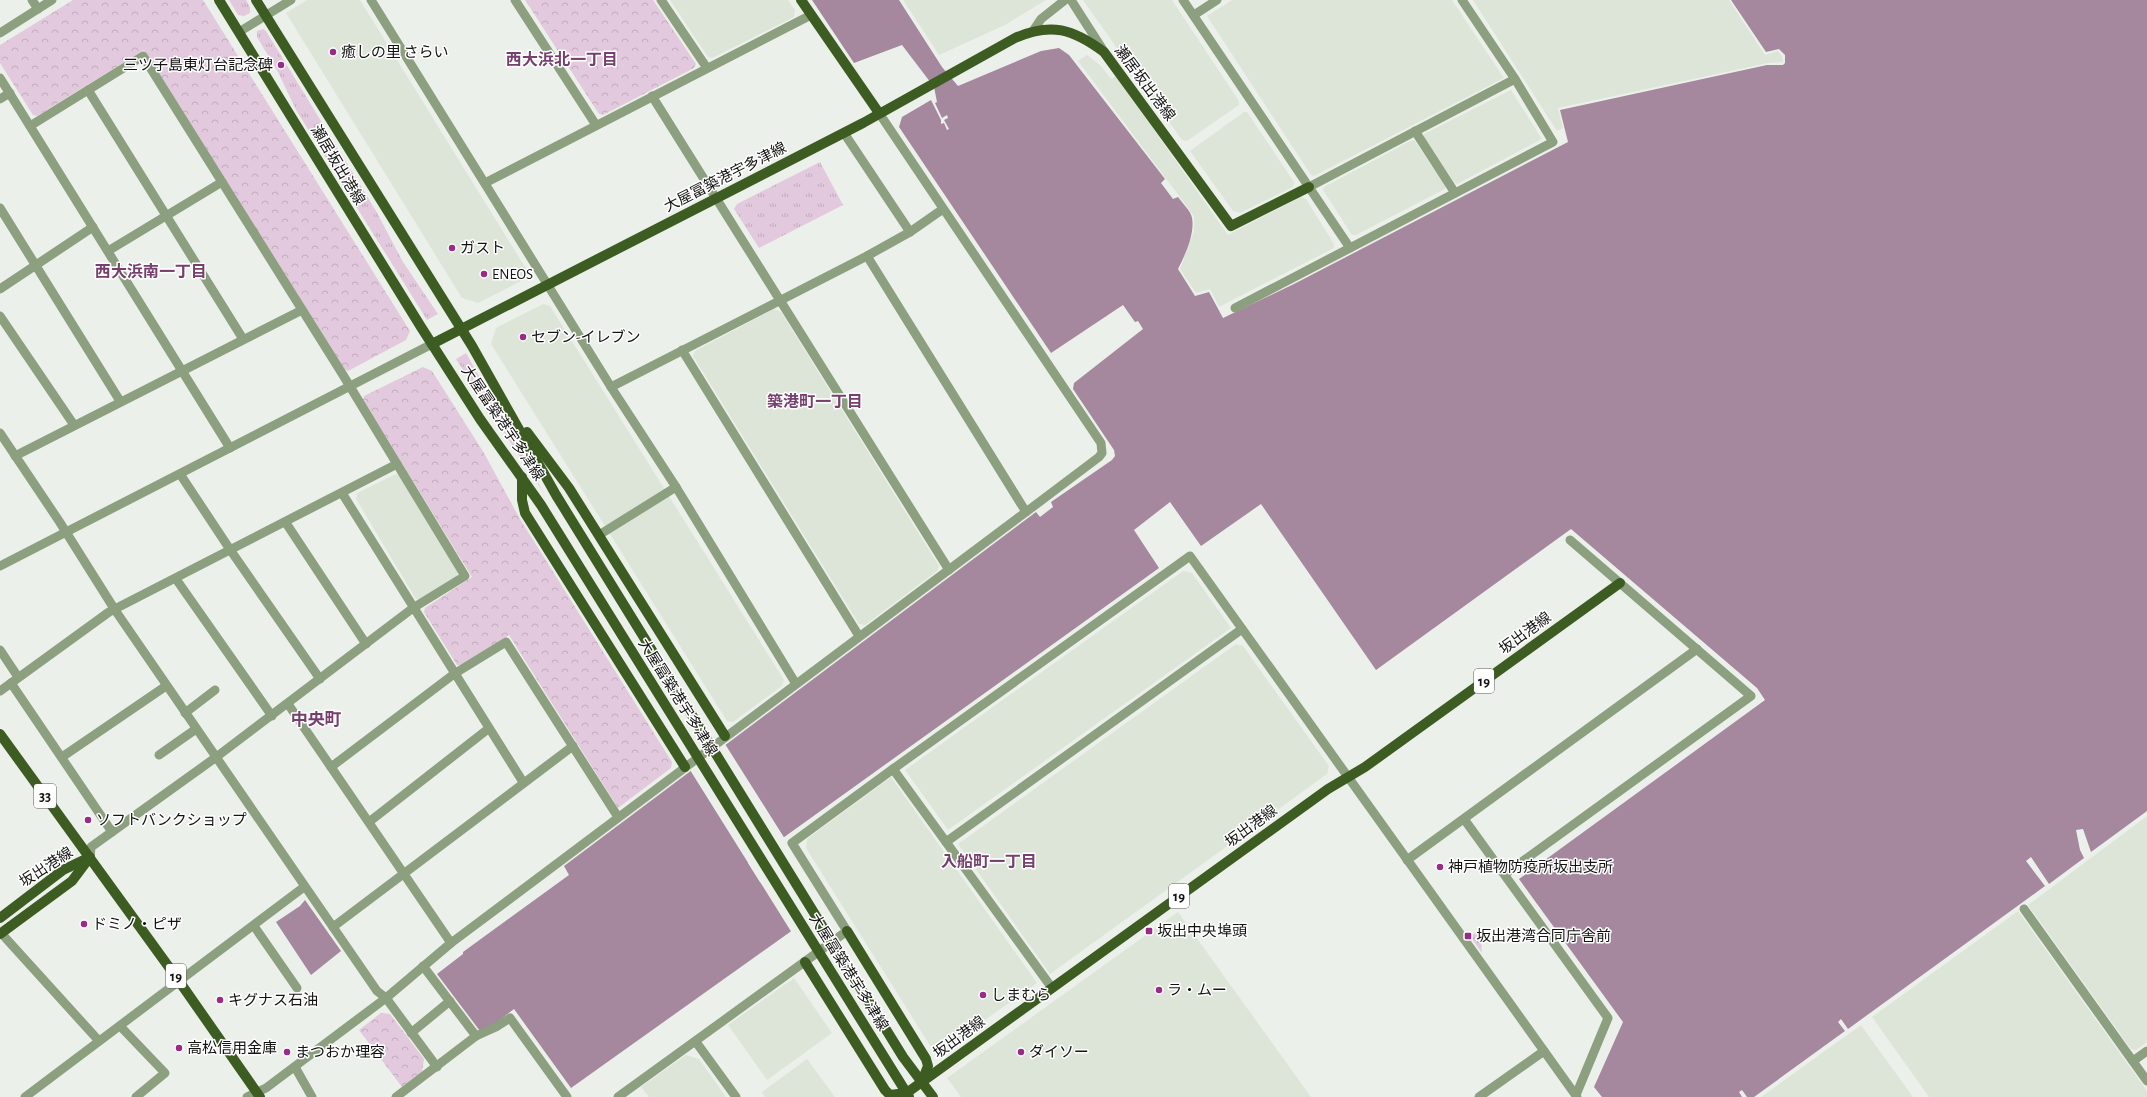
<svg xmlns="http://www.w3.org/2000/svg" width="2147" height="1097" font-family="'Alegreya Sans','Noto Sans JP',sans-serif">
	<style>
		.built { fill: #dde5d8 }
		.grass { fill: url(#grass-tufts) }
		.park { fill: url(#park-crowns) }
		.garden { fill: url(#garden-dots) }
		.water { fill: #a5879e }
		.pier { fill: #ecf0ea }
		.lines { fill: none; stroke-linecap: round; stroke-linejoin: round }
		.minor { stroke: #8c9f7f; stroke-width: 9 }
		.major { stroke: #3c5c22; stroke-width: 10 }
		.poi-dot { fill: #992a8a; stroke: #fff; stroke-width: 1.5 }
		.labels { text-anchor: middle; stroke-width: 3; stroke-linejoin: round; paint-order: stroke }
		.shield { fill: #fff; stroke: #5a5a59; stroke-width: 1 }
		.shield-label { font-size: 14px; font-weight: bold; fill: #131412 }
		.poi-label { font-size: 15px; fill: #131412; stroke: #fff; text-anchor: start }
		.street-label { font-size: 15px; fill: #131412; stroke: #fff }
		.neighbourhood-label { font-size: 16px; font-weight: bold; fill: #773f6d; stroke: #fff }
		.quarter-label { font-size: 17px; font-weight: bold; fill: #773f6d; stroke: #fff }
	</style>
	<defs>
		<pattern id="grass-tufts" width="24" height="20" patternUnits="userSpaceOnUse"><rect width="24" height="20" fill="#e3c9dd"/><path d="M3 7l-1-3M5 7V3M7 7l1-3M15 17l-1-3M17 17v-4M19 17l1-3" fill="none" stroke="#c2acbd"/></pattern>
		<pattern id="park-crowns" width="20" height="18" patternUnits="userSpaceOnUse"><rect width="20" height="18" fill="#e3c9dd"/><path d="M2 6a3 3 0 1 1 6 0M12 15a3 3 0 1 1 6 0" fill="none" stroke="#c2acbd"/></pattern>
		<pattern id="garden-dots" width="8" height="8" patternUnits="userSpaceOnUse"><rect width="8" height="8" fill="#e3c9dd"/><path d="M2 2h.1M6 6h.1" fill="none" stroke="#c2acbd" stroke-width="1.8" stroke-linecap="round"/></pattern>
	</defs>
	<rect width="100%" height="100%" fill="#ecf0ea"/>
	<!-- built -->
	<g class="built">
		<polygon points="307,0 360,0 528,272 527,278 478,303 462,298 286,13"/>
		<polygon points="670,0 788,0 795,10 794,17 712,58 708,57"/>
		<polygon points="903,0 1046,0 1005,25 939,55"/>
		<polygon points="1083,0 1172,0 1239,101 1239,105 1187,141 1182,140"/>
		<polygon points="1232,0 1452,0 1504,78 1314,176 1311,175 1207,16"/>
		<polygon points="1473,0 1729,0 1765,55 1778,51 1782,56 1783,62 1768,63 1558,108 1563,128 1557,131"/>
		<polygon points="1087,55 1101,66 1111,79 1116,76 1228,235 1301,197 1306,199 1334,244 1334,248 1219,307 1210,289 1196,293 1180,269 1194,231 1194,216 1078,61"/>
		<polygon points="1511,90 1542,139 1457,184 1454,182 1424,138 1424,134"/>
		<polygon points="1244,112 1247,112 1294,182 1293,187 1240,213 1233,211 1190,151"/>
		<polygon points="1412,140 1415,141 1446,187 1445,189 1356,235 1352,235 1323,190 1324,187"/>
		<polygon points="543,304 550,306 784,680 782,686 733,722 727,721 491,344 496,328"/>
		<polygon points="774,309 781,312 939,566 937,571 865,625 859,624 693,356 695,351"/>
		<polygon points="396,474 401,476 458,572 457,577 420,600 416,599 356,499 357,493"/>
		<polygon points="1183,571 1192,573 1231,628 948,830 905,770"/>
		<polygon points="1236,644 1243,646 1329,766 1327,774 1050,974 958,844"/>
		<polygon points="891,777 1037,983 944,1049 931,1047 806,848 807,839"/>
		<polygon points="2147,816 2147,1042 2136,1050 2131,1049 2028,905"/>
		<polygon points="2018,911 2147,1091 2147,1097 1929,1097 1872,1017"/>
		<polygon points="1178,912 1311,1097 961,1097 947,1078"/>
		<polygon points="794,978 832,1033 767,1080 728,1025"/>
		<polygon points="1861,1025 1913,1097 1761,1097"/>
		<polygon points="686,1055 699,1059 726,1097 649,1097 641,1087"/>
		<polygon points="807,1059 835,1097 765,1097 762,1092"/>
	</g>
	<!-- grass -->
	<g class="grass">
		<polygon points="229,0 246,0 250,7 250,13 244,16 238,15"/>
		<polygon points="263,29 266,31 376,211 403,262 438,314 427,320 296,110 278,72 257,37 257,31"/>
		<polygon points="820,162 843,205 759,248 734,209 737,204"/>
		<polygon points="466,353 545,495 456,359"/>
	</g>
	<!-- park -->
	<g class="park">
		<polygon points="73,0 203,0 410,331 406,340 348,371 344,369 144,50 37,116 33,115 0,63 0,45"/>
		<polygon points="525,0 653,0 696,64 694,68 603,115 599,114"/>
		<polygon points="423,367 432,371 484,453 520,519 672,762 671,768 618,808 509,635 461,665 457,665 424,612 425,608 472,577 363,400 364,396"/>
		<polygon points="381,1013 390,1014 424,1059 422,1072 402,1087 359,1030"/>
	</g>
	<!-- garden -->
	<polygon class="garden" points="1480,929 1482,953 1470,936"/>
	<!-- water -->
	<g class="water">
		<path d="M812,0h87l43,67 16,19 83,-35 18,-3 10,7 96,124 -4,4 12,16 5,-2c4,6 13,14 14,21 3,16 -7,37 -14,51l17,27 14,-4 14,26 71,-34 274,-142 -8,-32 207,-45h16l2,-2v-8l-6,-6 -13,3 -35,-52h416v811l-56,41 -8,-23 -7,1 4,20 4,8 -35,26 -18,-27 -5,4 19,25 -197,143 -7,-10 -3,3 7,9 -91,66h-7l-5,-7 -3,2 3,5h-140l-8,-10 29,-65 -104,-143 246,-179 -8,-12 -186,-159 -195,141 -115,-166 -60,42 -31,-44 -36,28 25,38 -411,295 12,19 51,35 -240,171 -57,-79 -21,16 -13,6 -43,-57 26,-20v-2l106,-77 -5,-9 472,-354 4,5 13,-10 -2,-5 61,-42 3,-4 -1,-6 -41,-61 1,-6 69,-54 -5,-8 -3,1 -12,-17 -72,48 -152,-226 3,-10 29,-17 10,20v4l3,-1 3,7 2,-1 -5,-9 4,-2 -1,-3 -5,3 -7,-15 2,-1 -3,-15 -32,-42 -48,18z"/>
		<polygon points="305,900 341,951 311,975 276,922 300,906"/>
	</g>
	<!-- pier -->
	<polygon class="pier" points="725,744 785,839 751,864 761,880 780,866 813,918 792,933 690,770"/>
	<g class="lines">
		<!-- minor -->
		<g class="minor">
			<polyline points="32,0 38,9"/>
			<polyline points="371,0 611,387 676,487 796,684"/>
			<polyline points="515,0 596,125"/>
			<polyline points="661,0 707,68"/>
			<polyline points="1071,0 1103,50"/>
			<polyline points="1183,0 1350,248"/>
			<polyline points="1194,15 1217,0"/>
			<polyline points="1033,31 1041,19 1065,0"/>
			<polyline points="239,32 291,0"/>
			<polyline points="0,33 52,0"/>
			<polyline points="0,78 230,448"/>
			<polyline points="88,90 243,339"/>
			<polyline points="652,96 949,570"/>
			<polyline points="0,99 10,93"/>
			<polyline points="30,126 143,56 343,375 465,576 413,608 215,758 91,847 90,857"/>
			<polyline points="1415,131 1455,193"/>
			<polyline points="844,133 910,232"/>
			<polyline points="485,183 811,15"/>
			<polyline points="1309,187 1515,79"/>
			<polyline points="0,208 120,401"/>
			<polyline points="108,251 222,182"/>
			<polyline points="867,256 1026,512"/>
			<polyline points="0,289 93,227"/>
			<polyline points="1235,308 1553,142 1515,79 1462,0"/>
			<polyline points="0,316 74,425"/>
			<polyline points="682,350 859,636"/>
			<polyline points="611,387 867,256 910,232 943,209"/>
			<polyline points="0,433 59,521 115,610 377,991 386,998 437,1067"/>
			<polyline points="15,456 302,310"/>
			<polyline points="180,474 231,551 320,679"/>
			<polyline points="342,493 523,782"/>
			<polyline points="286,523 366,644"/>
			<polyline points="599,535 676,487"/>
			<polyline points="0,566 432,344"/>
			<polyline points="176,579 272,716"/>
			<polyline points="0,650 18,677"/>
			<polyline points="11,683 112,832"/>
			<polyline points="0,691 109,612 397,464"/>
			<polyline points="288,704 451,943"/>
			<polyline points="185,713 215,690"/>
			<polyline points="159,755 196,729"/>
			<polyline points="62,757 166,686"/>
			<polyline points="331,767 454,674 506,642 618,817"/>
			<polyline points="893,769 1052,988"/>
			<polyline points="1464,819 1608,1018 1576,1095"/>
			<polyline points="369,822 488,729"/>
			<polyline points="946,842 1242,629"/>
			<polyline points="1407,860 1697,649"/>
			<polyline points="1505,874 1751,696 1570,540"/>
			<polyline points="2024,909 2147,1081"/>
			<polyline points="254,926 297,988"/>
			<polyline points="333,927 573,746"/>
			<polyline points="1,933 99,1041"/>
			<polyline points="423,966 476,1036"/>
			<polyline points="120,1026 165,1073 136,1097"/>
			<polyline points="411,1033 450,1001"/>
			<polyline points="696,1042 736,1097"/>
			<polyline points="2133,1061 2147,1051"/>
			<polyline points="295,1067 312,1097"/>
			<polyline points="25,1097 304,887"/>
			<polyline points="247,1097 266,1088 386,998 451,943 1026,512 1099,457 1102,453 1101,443 879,113"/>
			<polyline points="396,1097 476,1036 496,1027 510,1018 567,1097"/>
			<polyline points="618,1097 847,931 792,843 893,769 1190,556 1577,1097"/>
			<polyline points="1479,1097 1544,1051"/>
		</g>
		<!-- major -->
		<g class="major">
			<polyline points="219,0 421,327 480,419 541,505 909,1097"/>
			<polyline points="256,0 472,346 556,495 903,1057 933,1097"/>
			<polyline points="801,0 879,113"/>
			<path d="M432,344l431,-221 152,-85c36,-16 58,-9 89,14l127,174 78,-39"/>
			<polyline points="527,432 569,488 725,736"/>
			<polyline points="522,477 522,500 525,513 685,767"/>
			<polyline points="0,734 179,981 260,1097"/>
			<polyline points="0,918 63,870 88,858"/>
			<polyline points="847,931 926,1059 928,1066 922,1081"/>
			<polyline points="0,934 72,881 90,857"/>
			<polyline points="805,962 885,1090 890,1095 906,1093"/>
			<polyline points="901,1097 1328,789 1365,767 1620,583"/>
		</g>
	</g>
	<!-- markers -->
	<g class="poi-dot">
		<circle cx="333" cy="52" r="4"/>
		<circle cx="281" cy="65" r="4"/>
		<circle cx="452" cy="248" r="4"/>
		<circle cx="484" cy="274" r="4"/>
		<circle cx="523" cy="337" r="4"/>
		<circle cx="88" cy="820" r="4"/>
		<circle cx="1440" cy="867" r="4"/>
		<circle cx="84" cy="924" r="4"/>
		<rect x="1145" y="927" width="8" height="8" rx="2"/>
		<rect x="1464" y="932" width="8" height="8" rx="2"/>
		<circle cx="1159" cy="990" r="4"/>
		<circle cx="983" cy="995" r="4"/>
		<circle cx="220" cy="1000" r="4"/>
		<circle cx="179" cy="1048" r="4"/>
		<circle cx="287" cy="1052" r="4"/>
		<circle cx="1021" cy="1052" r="4"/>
	</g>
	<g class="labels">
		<!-- shield labels -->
		<g class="shield">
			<rect x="1474" y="669" width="20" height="24" rx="3"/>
			<rect x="34" y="784" width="22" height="24" rx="3"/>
			<rect x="1169" y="884" width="20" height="24" rx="3"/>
			<rect x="166" y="964" width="20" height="24" rx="3"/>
		</g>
		<g class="shield-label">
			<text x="1484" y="686">19</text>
			<text x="45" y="801">33</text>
			<text x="1179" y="901">19</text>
			<text x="176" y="981">19</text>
		</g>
		<!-- poi labels -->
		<g class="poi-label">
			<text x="341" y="57">癒しの里 さらい</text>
			<text x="273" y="70" text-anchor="end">三ツ子島東灯台記念碑</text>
			<text x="460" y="253">ガスト</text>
			<text x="492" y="279">ENEOS</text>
			<text x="531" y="342">セブン-イレブン</text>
			<text x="96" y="825">ソフトバンクショップ</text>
			<text x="1448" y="872">神戸植物防疫所坂出支所</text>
			<text x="92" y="929">ドミノ・ピザ</text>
			<text x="1157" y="936">坂出中央埠頭</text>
			<text x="1476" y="941">坂出港湾合同庁舎前</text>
			<text x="1167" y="995">ラ・ムー</text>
			<text x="991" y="1000">しまむら</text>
			<text x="228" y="1005">キグナス石油</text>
			<text x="187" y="1053">高松信用金庫</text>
			<text x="295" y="1057">まつおか理容</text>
			<text x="1029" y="1057">ダイソー</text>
		</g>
		<!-- street labels -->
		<g class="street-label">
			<text transform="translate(1145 83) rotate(53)" y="5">瀬居坂出港線</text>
			<text transform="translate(338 165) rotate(59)" y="5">瀬居坂出港線</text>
			<text transform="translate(725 177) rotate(-27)" y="5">大屋冨築港宇多津線</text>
			<text transform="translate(503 423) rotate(56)" y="5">大屋冨築港宇多津線</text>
			<text transform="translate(1525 633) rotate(-36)" y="5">坂出港線</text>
			<text transform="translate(678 697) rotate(58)" y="5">大屋冨築港宇多津線</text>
			<text transform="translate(1251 826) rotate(-36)" y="5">坂出港線</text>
			<text transform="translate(46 867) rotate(-33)" y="5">坂出港線</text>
			<text transform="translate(849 972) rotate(58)" y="5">大屋冨築港宇多津線</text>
			<text transform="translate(959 1037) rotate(-36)" y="5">坂出港線</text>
		</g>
		<!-- neighbourhood labels -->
		<g class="neighbourhood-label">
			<text x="562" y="65">西大浜北一丁目</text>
			<text x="151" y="277">西大浜南一丁目</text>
			<text x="815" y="407">築港町一丁目</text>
			<text x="989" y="867">入船町一丁目</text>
		</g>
		<!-- quarter labels -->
		<g class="quarter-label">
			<text x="316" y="725">中央町</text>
		</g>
	</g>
</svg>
